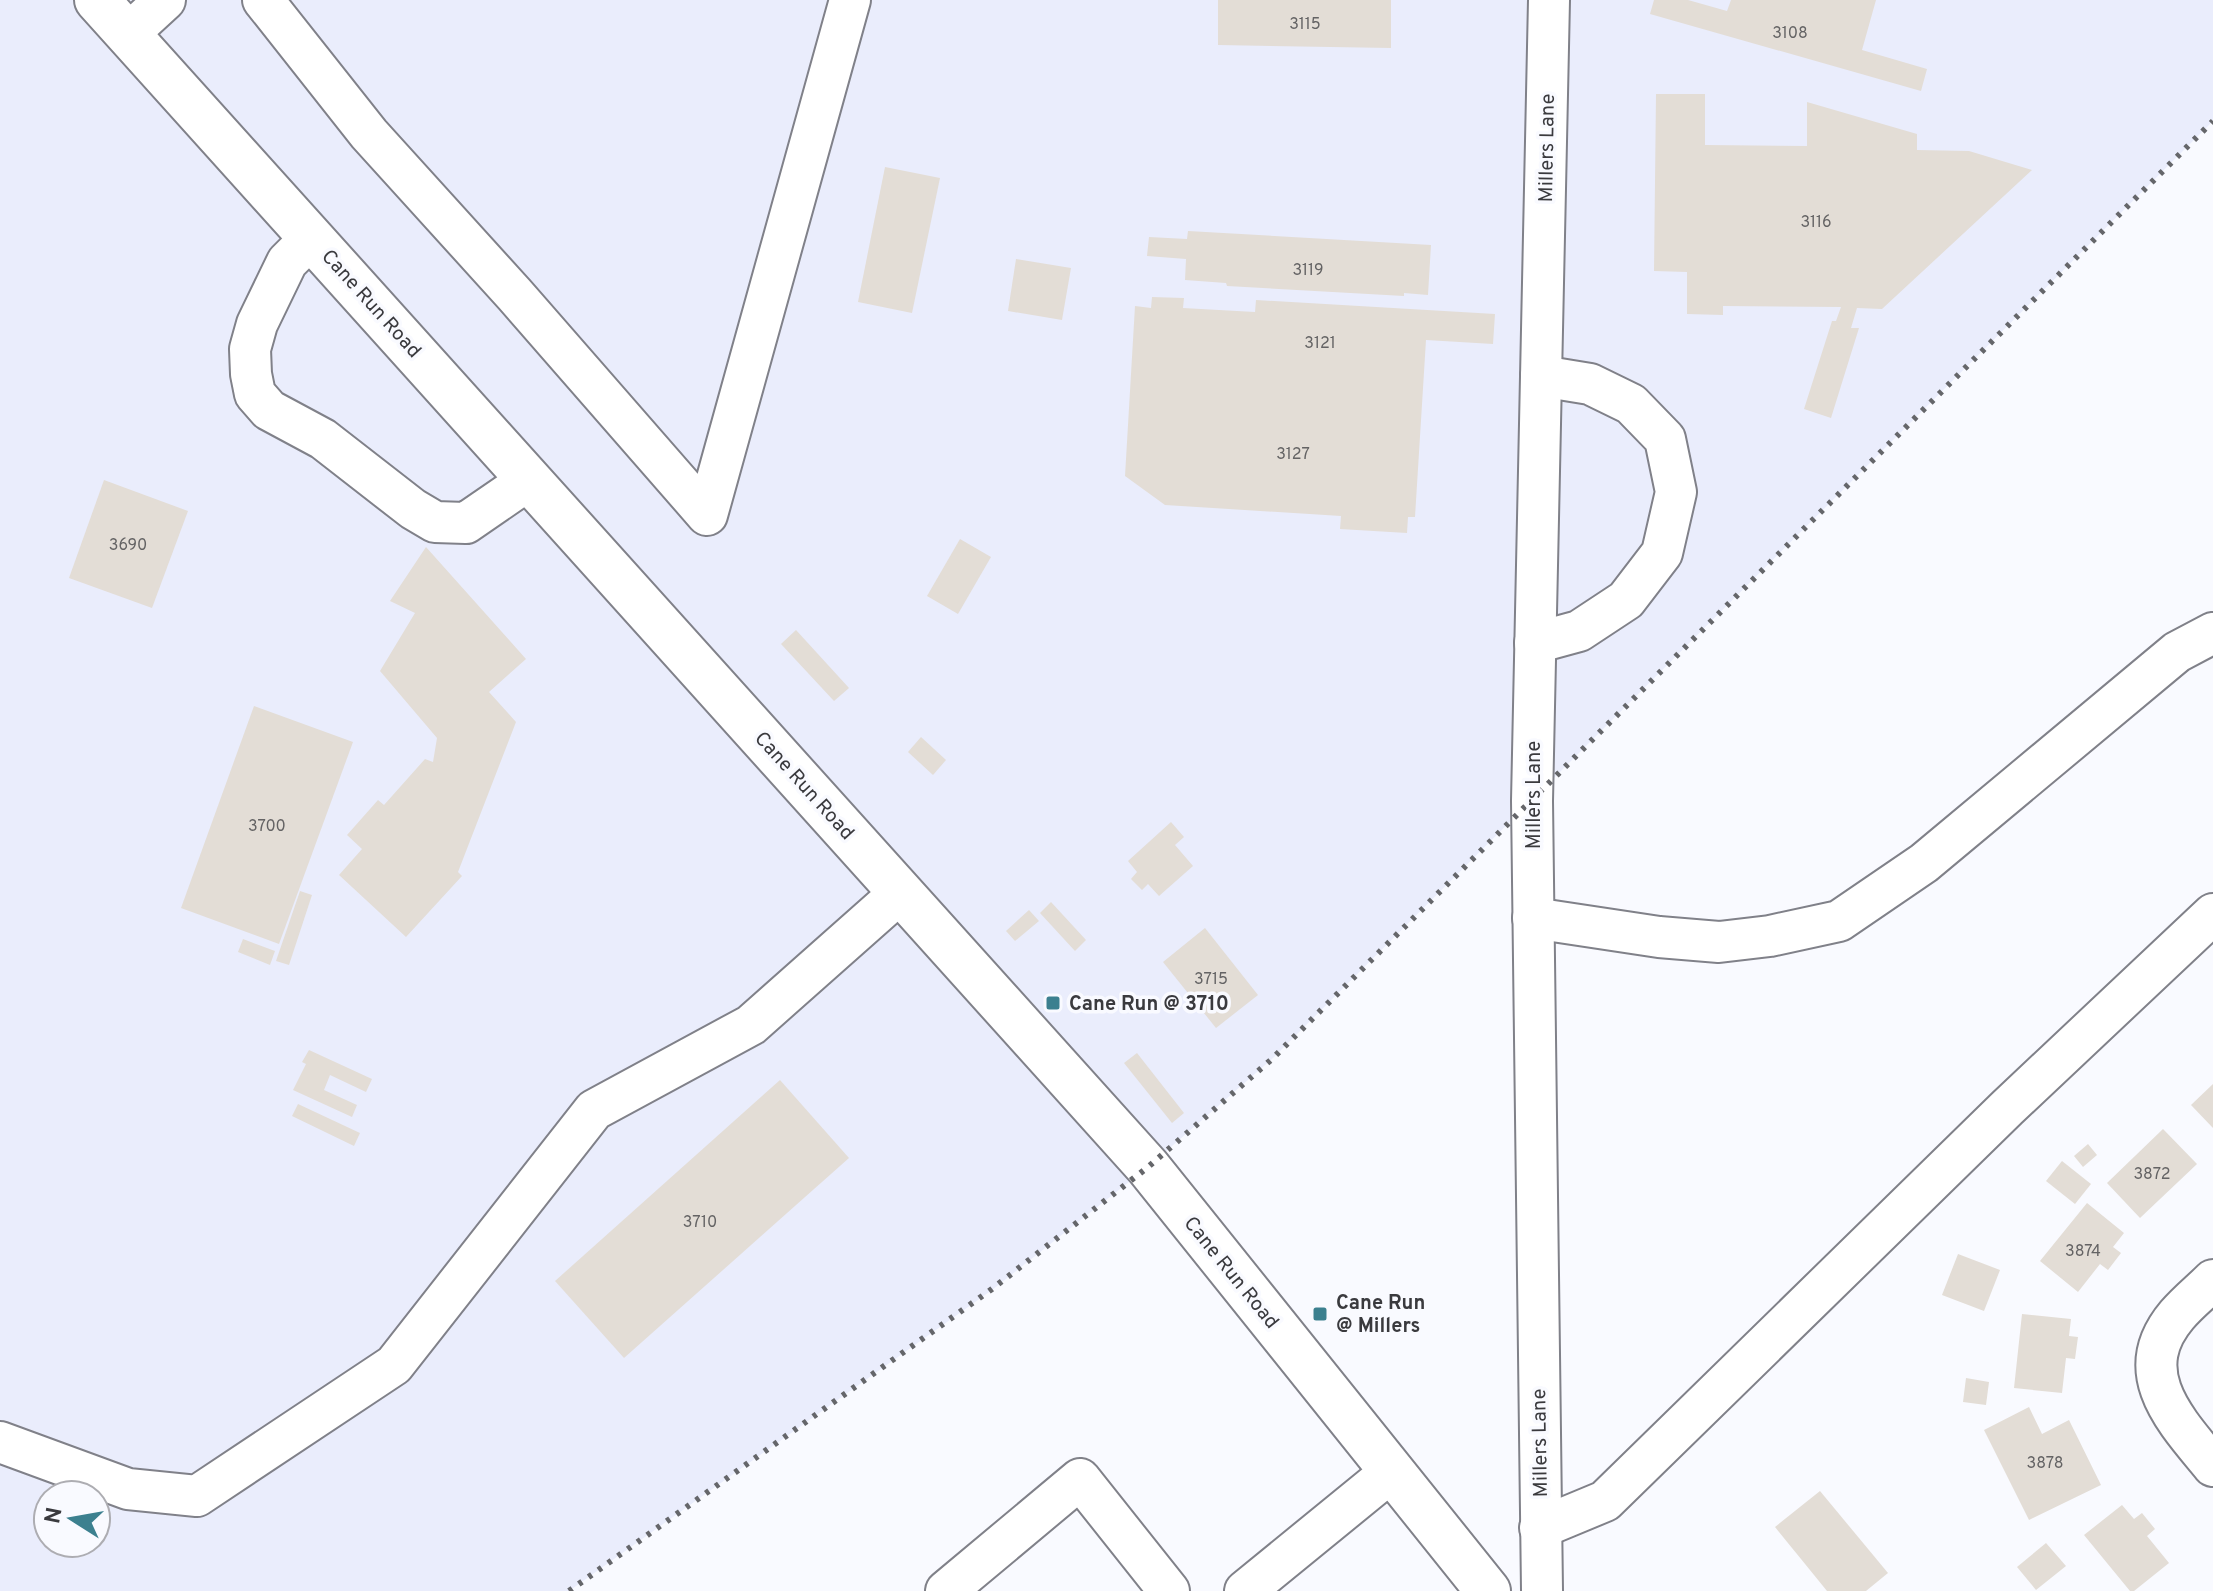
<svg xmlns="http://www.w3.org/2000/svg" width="2213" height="1591" font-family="Overpass,sans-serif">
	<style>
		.built { fill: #eaedfc; fill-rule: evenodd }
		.building { fill: #e3ddd6 }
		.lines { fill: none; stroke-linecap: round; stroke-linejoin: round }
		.minor-casing { stroke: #808189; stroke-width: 44 }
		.major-casing { stroke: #808189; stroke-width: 48 }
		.minor { stroke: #fff; stroke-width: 40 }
		.major { stroke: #fff; stroke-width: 44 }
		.rail { stroke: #65666a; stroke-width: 6; stroke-dasharray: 4 8; stroke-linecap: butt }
		.poi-dot { fill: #3c808f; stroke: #f9faff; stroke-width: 3 }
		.labels { text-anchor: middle; stroke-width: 7; stroke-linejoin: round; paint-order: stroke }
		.number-label { font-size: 16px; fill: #646364 }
		.street-label { font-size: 20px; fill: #3a3a3e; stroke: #f9faff }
		.poi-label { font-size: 20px; font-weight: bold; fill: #3a3a3e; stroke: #f9faff; text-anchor: start }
	</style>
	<rect width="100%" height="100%" fill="#f9faff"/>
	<!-- built -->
	<path class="built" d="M0,0h2213v121l-941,938 -124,108 -156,123 -423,301h-569zM48,1495h48v48h-48z"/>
	<!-- building -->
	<g class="building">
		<polygon points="1218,0 1391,0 1391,48 1218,45"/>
		<polygon points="1654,0 1688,0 1727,11 1731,0 1876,0 1862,50 1927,69 1921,91 1650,14"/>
		<polygon points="1656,94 1705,94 1705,145 1807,146 1807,102 1917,134 1917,150 1969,151 2032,170 1882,309 1857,308 1851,328 1859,328 1831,418 1804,409 1832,321 1836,321 1841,307 1723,306 1723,315 1687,314 1687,272 1654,271"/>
		<polygon points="885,167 940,178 912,313 858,302"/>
		<polygon points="1188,231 1431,245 1428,295 1404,293 1404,296 1227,286 1226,283 1185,280 1186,259 1147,256 1149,237 1187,239"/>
		<polygon points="1016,259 1071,268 1062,320 1008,311"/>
		<polygon points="1152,297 1184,298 1183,308 1255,312 1256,300 1495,314 1493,344 1426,340 1415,517 1408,517 1407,533 1340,529 1341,516 1165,505 1125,476 1135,306 1151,308"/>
		<polygon points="104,480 188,511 152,608 69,578"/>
		<polygon points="960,539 991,557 958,614 927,596"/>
		<polygon points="426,547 526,659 489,692 516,722 458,872 462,876 406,937 339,875 362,849 347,835 378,800 384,805 425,759 433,762 437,738 380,671 415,613 390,601"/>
		<polygon points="796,630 849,688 834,701 781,644"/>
		<polygon points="254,706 353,742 279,944 181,908"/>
		<polygon points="921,737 946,760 933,775 908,752"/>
		<polygon points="1171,822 1184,837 1175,845 1193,866 1159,896 1148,884 1142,890 1131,879 1137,872 1128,861"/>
		<polygon points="300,891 312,895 289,965 276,961"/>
		<polygon points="1051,902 1086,940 1075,951 1040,913"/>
		<polygon points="1029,910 1039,921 1015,941 1006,931"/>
		<polygon points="1205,928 1258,995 1216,1028 1163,962"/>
		<polygon points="243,939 275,951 270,965 238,952"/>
		<polygon points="309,1050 372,1079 366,1092 330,1075 324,1090 357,1105 352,1117 293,1090 306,1064 302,1062"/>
		<polygon points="1137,1053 1184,1113 1172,1123 1124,1063"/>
		<polygon points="780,1080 849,1158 624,1358 555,1281"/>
		<polygon points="2213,1084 2213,1128 2191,1105"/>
		<polygon points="298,1104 360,1133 354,1146 292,1116"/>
		<polygon points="2163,1129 2197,1164 2140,1218 2107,1183"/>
		<polygon points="2088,1144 2097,1155 2083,1167 2074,1156"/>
		<polygon points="2062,1161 2091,1184 2075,1204 2046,1181"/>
		<polygon points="2087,1203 2124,1233 2113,1247 2121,1253 2108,1270 2100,1264 2078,1292 2040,1261"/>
		<polygon points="1958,1254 2000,1270 1984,1311 1942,1295"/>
		<polygon points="2022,1314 2071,1319 2069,1336 2078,1337 2075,1359 2066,1358 2062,1393 2014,1388"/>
		<polygon points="1966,1378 1989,1382 1986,1405 1963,1402"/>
		<polygon points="2029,1407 2042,1434 2069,1420 2101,1485 2029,1520 1984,1430"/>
		<polygon points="1820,1491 1888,1573 1866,1591 1827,1591 1775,1527"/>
		<polygon points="2122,1505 2134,1519 2142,1513 2155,1529 2147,1536 2169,1563 2134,1591 2130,1591 2084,1535"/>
		<polygon points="2046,1543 2066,1566 2036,1590 2017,1567"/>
	</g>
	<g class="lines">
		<defs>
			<g id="minor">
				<polyline points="263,0 369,134 515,295 707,515 850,0"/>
				<polyline points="128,34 165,0"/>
				<polyline points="312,237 287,262 257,324 250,349 251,374 255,394 269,410 323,439 413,509 435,522 466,523 530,479"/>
				<polyline points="1535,643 1579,631 1626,600 1662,553 1676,492 1665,439 1631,404 1590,384 1541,376"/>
				<polyline points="1533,918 1659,937 1719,942 1770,936 1839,921 1924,863 2177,652 2213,633"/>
				<path d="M2213,1280c-12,12 -25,22 -36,35 -49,58 0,107 36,151"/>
				<polyline points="0,1442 128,1489 197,1496 394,1365 594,1110 751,1025 901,892"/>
				<polyline points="1540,1528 1605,1501 2007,1108 2213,914"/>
				<polyline points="946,1591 1080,1479 1169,1591"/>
				<polyline points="1245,1591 1392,1471"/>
				<polyline points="1542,1591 1532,801 1549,0"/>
			</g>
			<polyline id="major" points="97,0 1148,1167 1488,1591"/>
		</defs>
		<!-- minor casing -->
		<use href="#minor" class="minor-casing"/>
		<!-- major casing -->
		<use href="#major" class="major-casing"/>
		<!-- minor -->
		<use href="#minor" class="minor"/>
		<!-- major -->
		<use href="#major" class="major"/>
		<!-- rail -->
		<polyline class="rail" points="569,1591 992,1289 1148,1167 1272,1059 2213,121"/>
	</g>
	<!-- markers -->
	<g class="poi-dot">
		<rect x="1045" y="995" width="16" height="16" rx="4"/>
		<rect x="1312" y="1306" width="16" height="16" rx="4"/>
	</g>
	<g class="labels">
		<!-- number labels -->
		<g class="number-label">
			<text x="1305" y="29">3115</text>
			<text x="1790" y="38">3108</text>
			<text x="1816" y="227">3116</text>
			<text x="1308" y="275">3119</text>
			<text x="1320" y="348">3121</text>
			<text x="1293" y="459">3127</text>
			<text x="128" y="550">3690</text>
			<text x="267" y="831">3700</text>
			<text x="1211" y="984">3715</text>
			<text x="2152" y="1179">3872</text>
			<text x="700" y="1227">3710</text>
			<text x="2083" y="1256">3874</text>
			<text x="2045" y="1468">3878</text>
		</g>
		<!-- street labels -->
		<g class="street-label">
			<text transform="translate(1546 148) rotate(-89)" y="7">Millers Lane</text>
			<text transform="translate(372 303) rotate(48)" y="7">Cane Run Road</text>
			<text transform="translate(805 785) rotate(48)" y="7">Cane Run Road</text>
			<text transform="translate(1533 795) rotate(-90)" y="7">Millers Lane</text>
			<text transform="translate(1232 1272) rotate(51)" y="7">Cane Run Road</text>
			<text transform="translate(1539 1443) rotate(-91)" y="7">Millers Lane</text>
		</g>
		<!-- poi labels -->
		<g class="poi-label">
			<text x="1069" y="1010">Cane Run @ 3710</text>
			<text x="1336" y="1309">Cane Run<tspan x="1336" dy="23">@ Millers</tspan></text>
		</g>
	</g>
	<!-- north arrow -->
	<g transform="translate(72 1519) rotate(281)"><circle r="38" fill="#f9faff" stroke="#adadb2" stroke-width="2"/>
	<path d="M0-6L14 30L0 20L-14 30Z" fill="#3c808f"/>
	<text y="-12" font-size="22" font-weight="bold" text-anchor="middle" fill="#3a3a3e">N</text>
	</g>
</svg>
